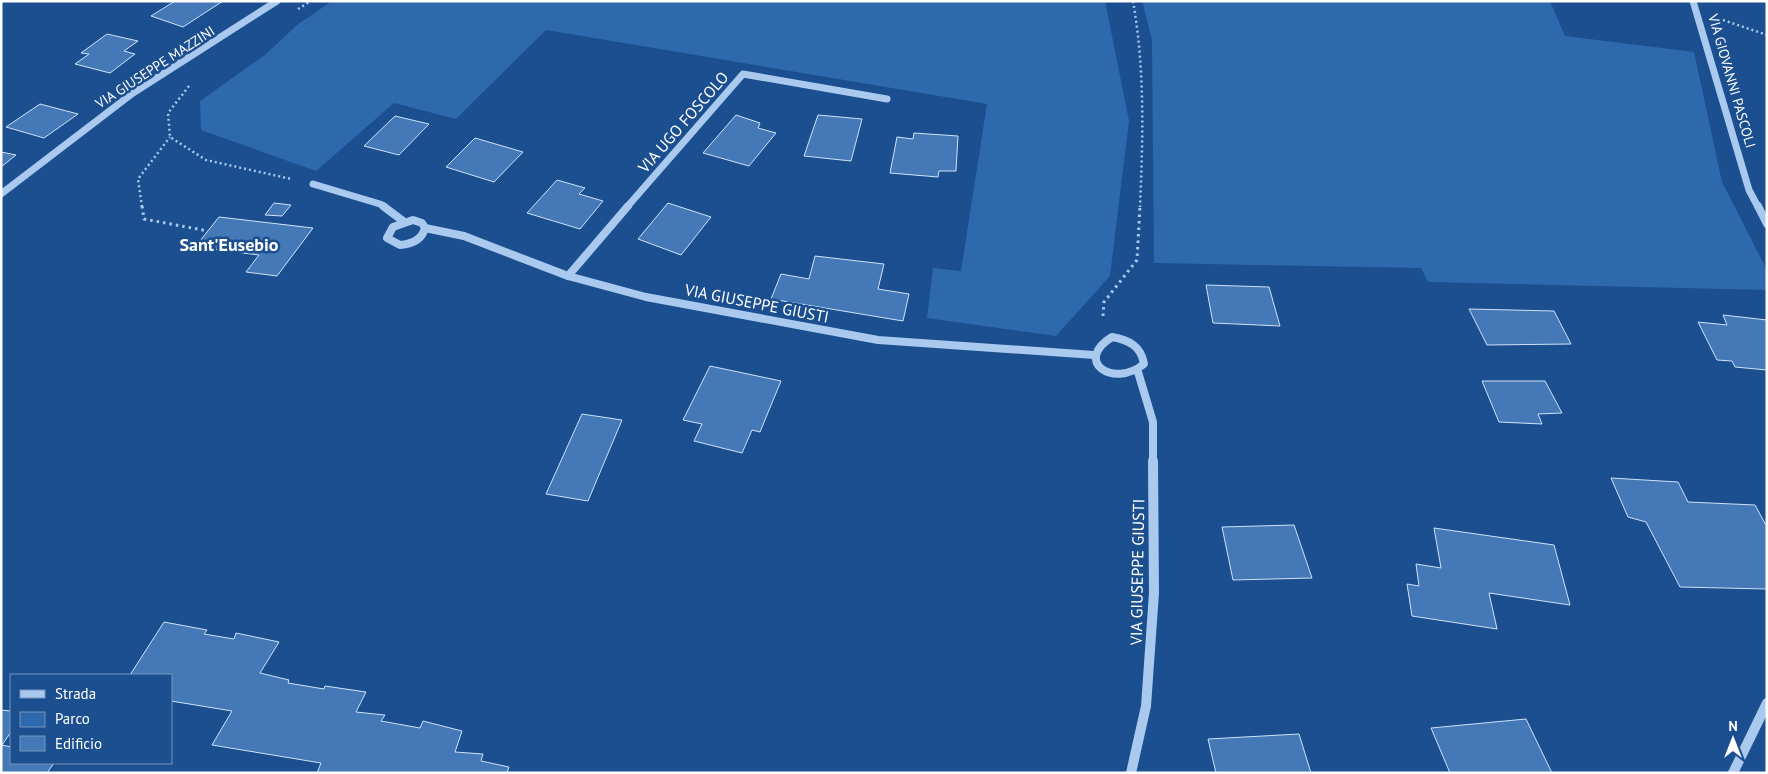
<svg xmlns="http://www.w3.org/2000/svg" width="1768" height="774" font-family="'PT Sans',sans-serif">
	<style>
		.green { fill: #2e69ad }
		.building { fill: #4478b7; stroke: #cfe3fa }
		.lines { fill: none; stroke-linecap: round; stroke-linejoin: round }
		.path-far1 { stroke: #a9c9ee; stroke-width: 2.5; stroke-dasharray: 2 3; stroke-linecap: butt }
		.path { stroke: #a9c9ee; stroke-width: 3; stroke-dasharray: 2.5 4; stroke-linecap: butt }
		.minor-far2 { stroke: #a9c9ee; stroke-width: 7 }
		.minor-far1 { stroke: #a9c9ee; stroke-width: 8 }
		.minor { stroke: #a9c9ee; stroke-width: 10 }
		.labels { text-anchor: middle; stroke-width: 5; stroke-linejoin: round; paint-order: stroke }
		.far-street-label { font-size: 14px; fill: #fff; stroke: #1b4f8f }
		.street-label { font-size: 16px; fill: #fff; stroke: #1b4f8f }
		.neighbourhood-label { font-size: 18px; font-weight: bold; fill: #fff; stroke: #1b4f8f }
	</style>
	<rect width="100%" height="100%" fill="#1b4f8f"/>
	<!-- green -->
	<g class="green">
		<polygon points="332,1 1105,1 1129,121 1110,276 1056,336 927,318 933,268 961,271 987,104 546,30 456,119 394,103 316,171 201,130 200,101 265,55 297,25"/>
		<polygon points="1142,1 1550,1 1565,36 1694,52 1722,182 1767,270 1767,290 1428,282 1421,268 1154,263 1152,40"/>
	</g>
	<!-- building -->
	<g class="building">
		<polygon points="175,1 223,1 183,27 151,16"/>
		<polygon points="107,34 138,41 124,51 135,54 110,73 75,64 89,54 81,53"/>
		<polygon points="40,104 78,114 44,138 6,127"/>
		<polygon points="736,115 760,123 758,128 776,133 749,166 703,153"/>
		<polygon points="818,115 862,119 851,161 804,156"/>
		<polygon points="395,116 429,124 399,155 364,146"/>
		<polygon points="914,133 958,136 956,171 939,171 938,177 890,173 897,137 913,139"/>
		<polygon points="475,138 523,152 494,182 446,167"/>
		<polygon points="1,152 16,155 1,167"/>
		<polygon points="557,180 585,188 579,194 603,201 580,229 527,213"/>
		<polygon points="274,203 291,205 282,216 265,215"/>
		<polygon points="668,203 711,217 681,255 638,239"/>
		<polygon points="219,217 313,228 277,276 246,272 259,255 195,247"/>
		<polygon points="815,256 884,264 878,289 909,294 903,321 771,299 781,274 809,279"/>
		<polygon points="1206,285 1269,287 1280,326 1213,323"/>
		<polygon points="1469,309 1554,311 1571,344 1487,345"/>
		<polygon points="1723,315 1767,320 1767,370 1735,367 1732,361 1717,360 1698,322 1727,325"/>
		<polygon points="710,366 781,381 760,432 752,430 742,453 694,441 702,424 683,420"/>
		<polygon points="1482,381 1545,381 1562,413 1538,414 1542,424 1499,422"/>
		<polygon points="582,414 622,420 588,501 546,494"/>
		<polygon points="1611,478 1678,482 1688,502 1755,505 1767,527 1767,589 1680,587 1646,522 1628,517"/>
		<polygon points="1294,525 1312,578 1233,580 1222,527"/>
		<polygon points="1434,528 1554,545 1570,605 1489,593 1497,629 1412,616 1407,584 1419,586 1416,564 1441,568"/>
		<polygon points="164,622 207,630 204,634 234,639 236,633 279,642 260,673 289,680 288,683 324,689 325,686 366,692 356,712 385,715 381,721 420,728 423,721 462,731 455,752 483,754 481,761 509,767 507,773 317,773 321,763 212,745 232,711 171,701 171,675 130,675"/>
		<polygon points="1,710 11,711 11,732 2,745 11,747 11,763 54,763 47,773 1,773"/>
		<polygon points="1526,719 1552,773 1450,773 1431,728"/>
		<polygon points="1299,734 1311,773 1216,773 1208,739"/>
	</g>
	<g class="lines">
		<!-- path-far1 -->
		<g class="path-far1">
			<path d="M1133,1c12,68 10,137 7,206"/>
			<polyline points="298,9 311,1"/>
			<polyline points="1723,20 1767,35"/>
			<polyline points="189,86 168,113 170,137 206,160 291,179"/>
			<polyline points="142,207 138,179 170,137"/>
		</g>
		<!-- path -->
		<g class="path">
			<polyline points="142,206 144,219 208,231"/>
			<polyline points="1103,316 1104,302 1137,260 1140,206"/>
		</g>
		<!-- minor-far2 -->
		<g class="minor-far2">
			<polyline points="1693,1 1749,190 1758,207"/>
			<polyline points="313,184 380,204 385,207"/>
			<polyline points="1,194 133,93 277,1"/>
			<polyline points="627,207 743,74 887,99"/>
		</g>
		<!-- minor-far1 -->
		<g class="minor-far1">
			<polyline points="383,206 403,221"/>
			<polyline points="1758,206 1767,224"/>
			<path d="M413,220l9,3 3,5c-3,12 -13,16 -25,17l-13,-7 6,-11z"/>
			<polyline points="425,228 464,236 568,276 646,297 878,340 1094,355"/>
			<polyline points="568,276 628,206"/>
			<path d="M1112,337c17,3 29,9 32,27 -31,25 -71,-3 -32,-27z"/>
			<polyline points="1138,372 1153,422 1153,462"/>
		</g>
		<!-- minor -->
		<g class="minor">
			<polyline points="1131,773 1146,706 1154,593 1153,461"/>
			<polyline points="1733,773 1767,703"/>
		</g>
	</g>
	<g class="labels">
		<!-- far-street labels -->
		<g class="far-street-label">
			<text transform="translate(155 67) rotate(-33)" y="5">VIA GIUSEPPE MAZZINI</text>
			<text transform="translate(1732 81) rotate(74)" y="5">VIA GIOVANNI PASCOLI</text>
		</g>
		<!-- street labels -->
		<g class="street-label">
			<text transform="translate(683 122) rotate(-49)" y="6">VIA UGO FOSCOLO</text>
			<text transform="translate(757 303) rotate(11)" y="6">VIA GIUSEPPE GIUSTI</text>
			<text transform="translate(1137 572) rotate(-89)" y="6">VIA GIUSEPPE GIUSTI</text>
		</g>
		<!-- neighbourhood labels -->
		<g class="neighbourhood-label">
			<text x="229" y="251">Sant'Eusebio</text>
		</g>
	</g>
	<!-- border -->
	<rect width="1768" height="774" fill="none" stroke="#ffffff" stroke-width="5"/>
	<!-- legend -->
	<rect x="10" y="674" width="162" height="90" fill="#1b4f8f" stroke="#7695bc"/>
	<rect x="20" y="690" width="25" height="8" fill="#a9c9ee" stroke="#7695bc"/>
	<text x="55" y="699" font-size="15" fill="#ffffff">Strada</text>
	<rect x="20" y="712" width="25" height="15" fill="#2e69ad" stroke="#7695bc"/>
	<text x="55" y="724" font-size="15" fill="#ffffff">Parco</text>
	<rect x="20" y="736" width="25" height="15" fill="#4478b7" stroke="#7695bc"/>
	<text x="55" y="749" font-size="15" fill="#ffffff">Edificio</text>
	<!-- north arrow -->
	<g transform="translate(1733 739)" stroke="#1b4f8f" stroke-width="4" paint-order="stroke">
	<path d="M0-4L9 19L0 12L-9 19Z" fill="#ffffff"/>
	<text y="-8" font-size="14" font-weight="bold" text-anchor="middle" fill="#ffffff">N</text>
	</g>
</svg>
